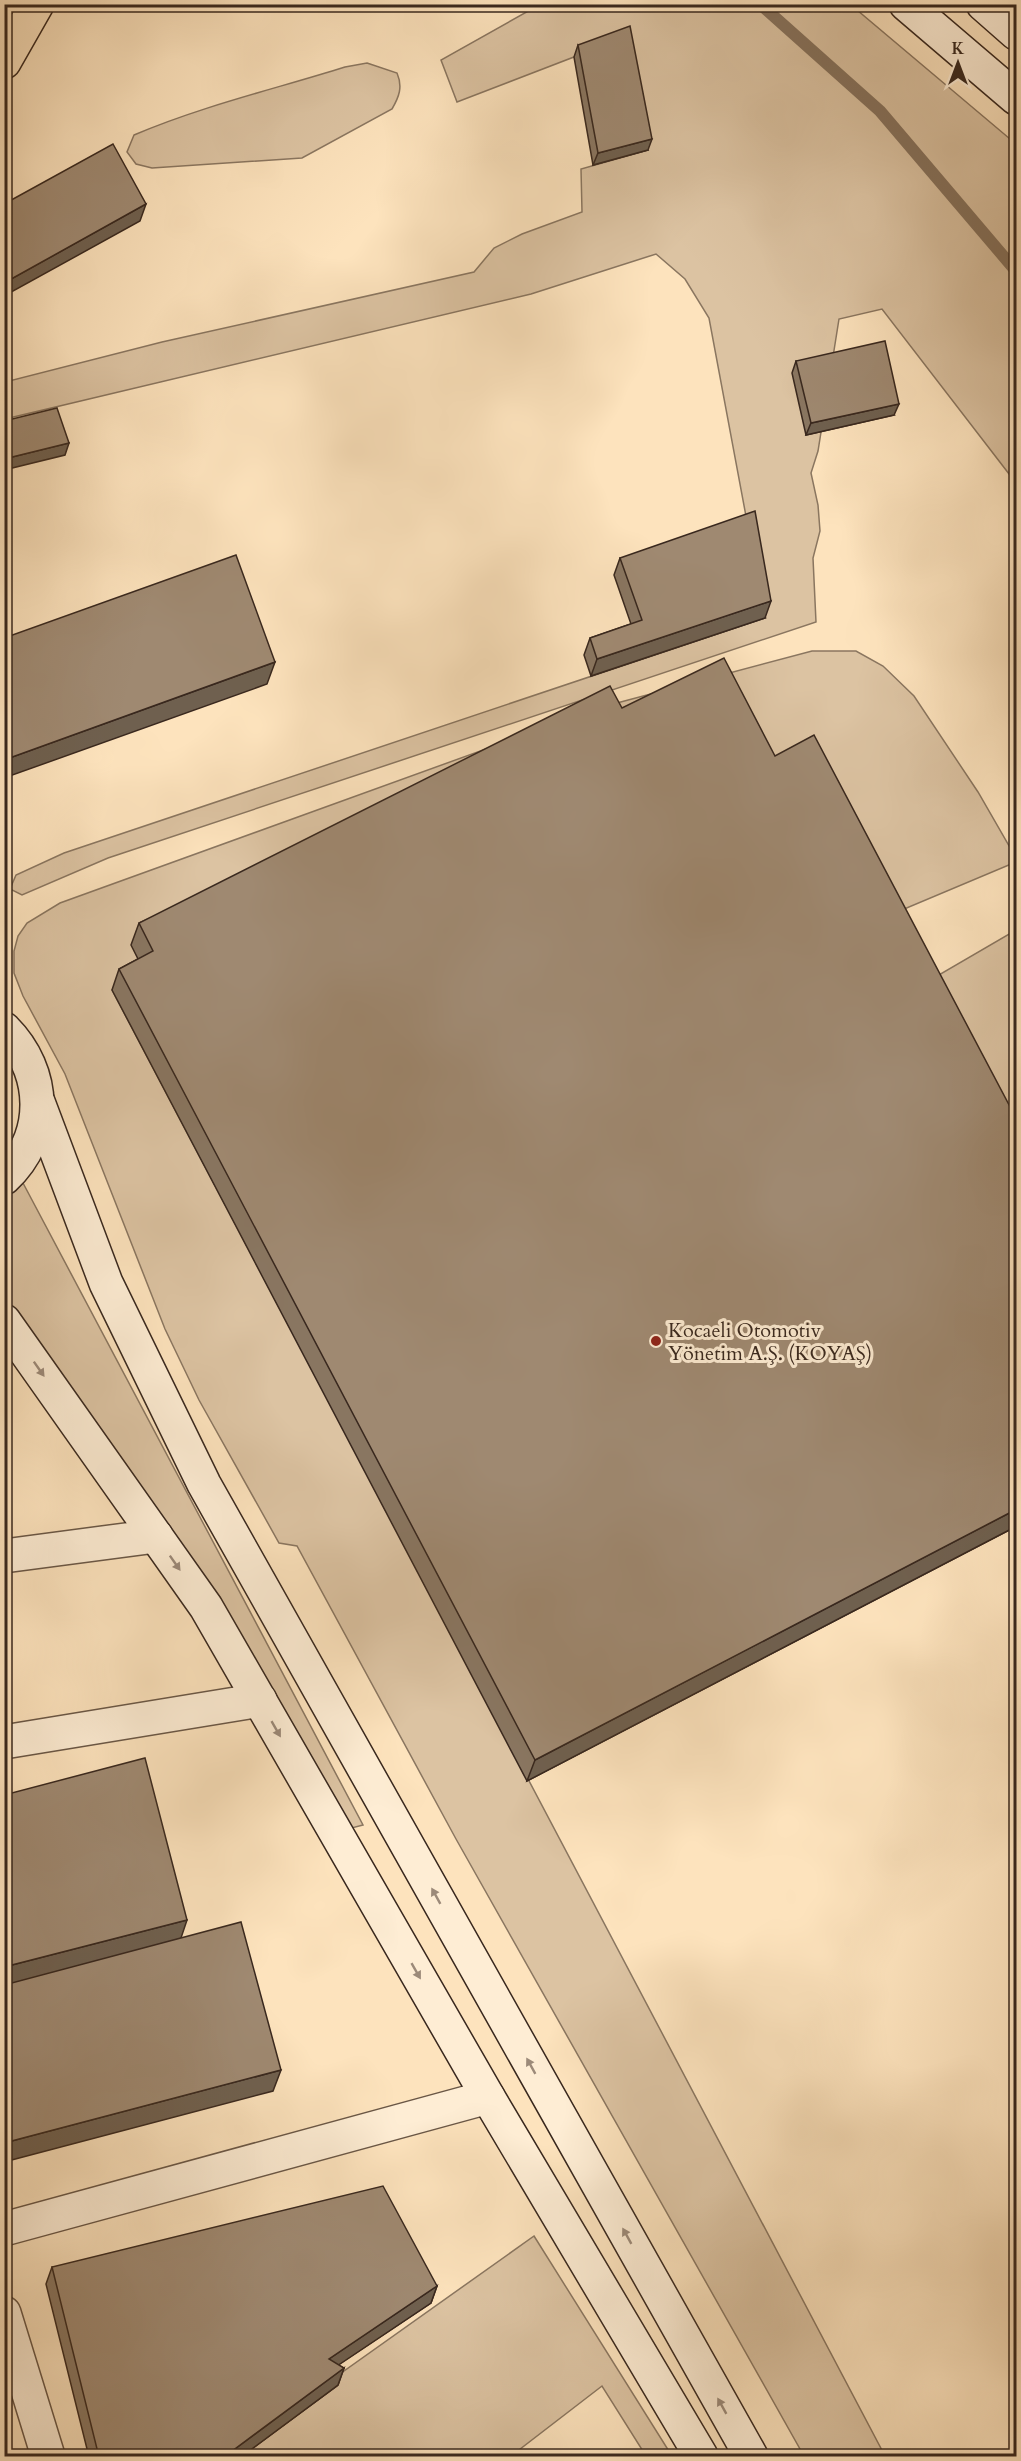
<svg xmlns="http://www.w3.org/2000/svg" width="1021" height="2461" font-family="Cardo,serif">
	<style>
		.green { fill: #dcc3a2; stroke: #8a7660; stroke-width: 1.5 }
		.lines { fill: none; stroke-linecap: round; stroke-linejoin: round }
		.stream { stroke: #86725d; stroke-width: 12 }
		.minor-casing { stroke: #6a5746; stroke-width: 36 }
		.secondary-casing { stroke: #39281e; stroke-width: 36 }
		.trunk-casing { stroke: #39281e; stroke-width: 36 }
		.minor { stroke: #feedd4; stroke-width: 33 }
		.secondary { stroke: #feedd4; stroke-width: 33 }
		.trunk { stroke: #fde3bd; stroke-width: 33 }
		.wall { fill: #897661; stroke: #39281e; stroke-width: 1.5 }
		.shaded-wall { fill: #6f604f; stroke: #39281e; stroke-width: 1.5 }
		.building { fill: #9f8971; stroke: #39281e; stroke-width: 1.5 }
		.oneway { fill: #9c8a79 }
		.poi-dot { fill: #8f2418; stroke: #feedd4; stroke-width: 2 }
		.labels { text-anchor: middle; stroke-width: 6; stroke-linejoin: round; paint-order: stroke }
		.poi-label { font-size: 20px; fill: #39281e; stroke: #feedd4; text-anchor: start }
	</style>
	<rect width="100%" height="100%" fill="#fde3bd"/>
	<filter id="stains"><feTurbulence type="fractalNoise" baseFrequency=".00333" numOctaves="4"/><feColorMatrix values="0 0 0 0 .2 0 0 0 0 .09 0 0 0 0 .02 0 0 0 .5 -.17"/></filter>
	<radialGradient id="worn" r=".72"><stop offset=".6" stop-color="#630" stop-opacity="0"/><stop offset="1" stop-color="#630" stop-opacity=".3"/></radialGradient>
	<!-- green -->
	<g class="green">
		<polygon points="539,5 851,5 1016,144 1016,483 882,309 839,319 818,451 811,473 818,505 820,531 813,558 816,622 108,858 22,895 10,889 16,875 64,853 765,618 709,318 685,279 656,254 531,294 5,419 5,382 162,342 474,272 494,248 522,234 582,212 581,169 648,150 574,57 457,102 441,60"/>
		<path d="M367,63l30,10c6,14 2,24 -5,36l-90,49 -150,10 -16,-4 -9,-12 7,-17c68,-29 141,-46 211,-68z"/>
		<polygon points="812,651 856,651 883,666 914,696 978,792 1016,858 1016,862 890,915 132,944 145,972 112,990 885,2456 804,2456 456,1839 297,1546 279,1543 199,1400 165,1329 65,1074 23,996 14,973 14,951 18,936 27,923 60,903 602,707"/>
		<polygon points="1016,930 1016,1156 925,983"/>
		<polygon points="23,1183 363,1825 348,1829 5,1309 4,1200"/>
		<polygon points="534,2236 672,2456 646,2456 602,2386 511,2456 241,2456 337,2386 330,2381"/>
	</g>
	<g class="lines">
		<!-- stream -->
		<polyline class="stream" points="760,4 880,111 1016,271"/>
		<defs>
			<g id="minor">
				<polyline points="4,1556 156,1536"/>
				<polyline points="4,1742 260,1700"/>
				<polyline points="4,2229 488,2097"/>
				<polyline points="4,2313 48,2456"/>
			</g>
			<g id="secondary">
				<polyline points="906,4 1016,98"/>
				<polyline points="983,4 1016,33"/>
				<path d="M4,1029c43,43 45,107 0,149"/>
				<polyline points="38,1102 106,1283 204,1484 751,2456"/>
				<polyline points="4,1321 206,1607 488,2097 701,2456"/>
			</g>
			<polyline id="trunk" points="4,62 37,4"/>
		</defs>
		<!-- minor casing -->
		<use href="#minor" class="minor-casing"/>
		<!-- secondary casing -->
		<use href="#secondary" class="secondary-casing"/>
		<!-- trunk casing -->
		<use href="#trunk" class="trunk-casing"/>
		<!-- minor -->
		<use href="#minor" class="minor"/>
		<!-- secondary -->
		<use href="#secondary" class="secondary"/>
		<!-- trunk -->
		<use href="#trunk" class="trunk"/>
	</g>
	<!-- wall -->
	<g class="wall">
		<polygon points="578,45 648,150 593,165 574,57"/>
		<polygon points="796,361 894,415 806,435 792,373"/>
		<polygon points="620,558 765,618 591,676 584,655 590,638 631,624 614,575"/>
		<polygon points="622,708 775,756 1017,1120 1017,1526 527,1781 112,990 119,969 138,959 131,945 139,923"/>
		<polygon points="52,2267 437,2286 431,2303 338,2365 344,2368 338,2385 241,2457 89,2457 46,2284"/>
	</g>
	<!-- shaded-wall -->
	<g class="shaded-wall">
		<polygon points="652,139 648,150 593,165 598,153"/>
		<polygon points="146,204 140,221 4,296 4,283"/>
		<polygon points="899,404 894,415 806,435 811,423"/>
		<polygon points="69,443 65,455 4,470 4,459"/>
		<polygon points="771,601 765,618 591,676 597,659"/>
		<polygon points="275,662 267,684 4,778 4,760"/>
		<polygon points="1017,1509 1017,1526 527,1781 535,1760"/>
		<polygon points="187,1920 180,1941 4,1987 4,1967"/>
		<polygon points="281,2070 273,2091 4,2162 4,2143"/>
		<polygon points="437,2286 431,2303 322,2376 329,2359"/>
		<polygon points="344,2368 338,2385 241,2457 224,2457"/>
	</g>
	<!-- building -->
	<g class="building">
		<polygon points="630,26 652,139 598,153 578,45"/>
		<polygon points="113,144 146,204 4,283 4,204"/>
		<polygon points="885,341 899,404 811,423 796,361"/>
		<polygon points="57,408 69,443 4,459 4,421"/>
		<polygon points="755,511 771,601 597,659 590,638 642,620 620,558"/>
		<polygon points="236,555 275,662 4,760 4,638"/>
		<polygon points="724,658 775,756 814,735 1017,1120 1017,1509 535,1760 119,969 153,951 139,923 610,686 622,708"/>
		<polygon points="145,1758 187,1920 4,1967 4,1795"/>
		<polygon points="241,1922 281,2070 4,2143 4,1985"/>
		<polygon points="383,2186 437,2286 329,2359 344,2368 224,2457 99,2457 52,2267"/>
	</g>
	<!-- one-way arrows -->
	<defs><path id="oneway-solid" d="M-6-.8H1V-3.2L6.5 0L1 3.2V.8H-6Z" transform="scale(1.5)"/></defs>
	<g class="oneway">
		<use href="#oneway-solid" transform="translate(39 1369) rotate(55)"/>
		<use href="#oneway-solid" transform="translate(175 1563) rotate(55)"/>
		<use href="#oneway-solid" transform="translate(276 1729) rotate(60)"/>
		<use href="#oneway-solid" transform="translate(436 1896) rotate(-119)"/>
		<use href="#oneway-solid" transform="translate(416 1971) rotate(60)"/>
		<use href="#oneway-solid" transform="translate(531 2066) rotate(-119)"/>
		<use href="#oneway-solid" transform="translate(627 2236) rotate(-119)"/>
		<use href="#oneway-solid" transform="translate(722 2406) rotate(-119)"/>
	</g>
	<!-- markers -->
	<circle class="poi-dot" cx="656" cy="1341" r="6"/>
	<g class="labels">
		<!-- poi labels -->
		<g class="poi-label">
			<text x="668" y="1337">Kocaeli Otomotiv<tspan x="668" dy="23">Yönetim A.Ş. (KOYAŞ)</tspan></text>
		</g>
	</g>
	<!-- margin -->
	<rect width="1021" height="2461" fill="none" stroke="#fde3bd" stroke-width="24"/>
	<rect x="6" y="6" width="1009" height="2449" fill="none" stroke="#39281e" stroke-width="3"/>
	<rect x="12" y="12" width="997" height="2437" fill="none" stroke="#39281e" stroke-width="1.5"/>
	<!-- north arrow -->
	<g transform="translate(958 63)" stroke="#feedd4" stroke-width="4.5" paint-order="stroke">
	<path d="M0-4.5L10 22L0 15L-10 22Z" fill="#39281e"/>
	<text y="-9" font-size="16" font-weight="bold" text-anchor="middle" fill="#39281e">K</text>
	</g>
	<rect width="100%" height="100%" filter="url(#stains)"/>
	<rect width="100%" height="100%" fill="url(#worn)"/>
</svg>
